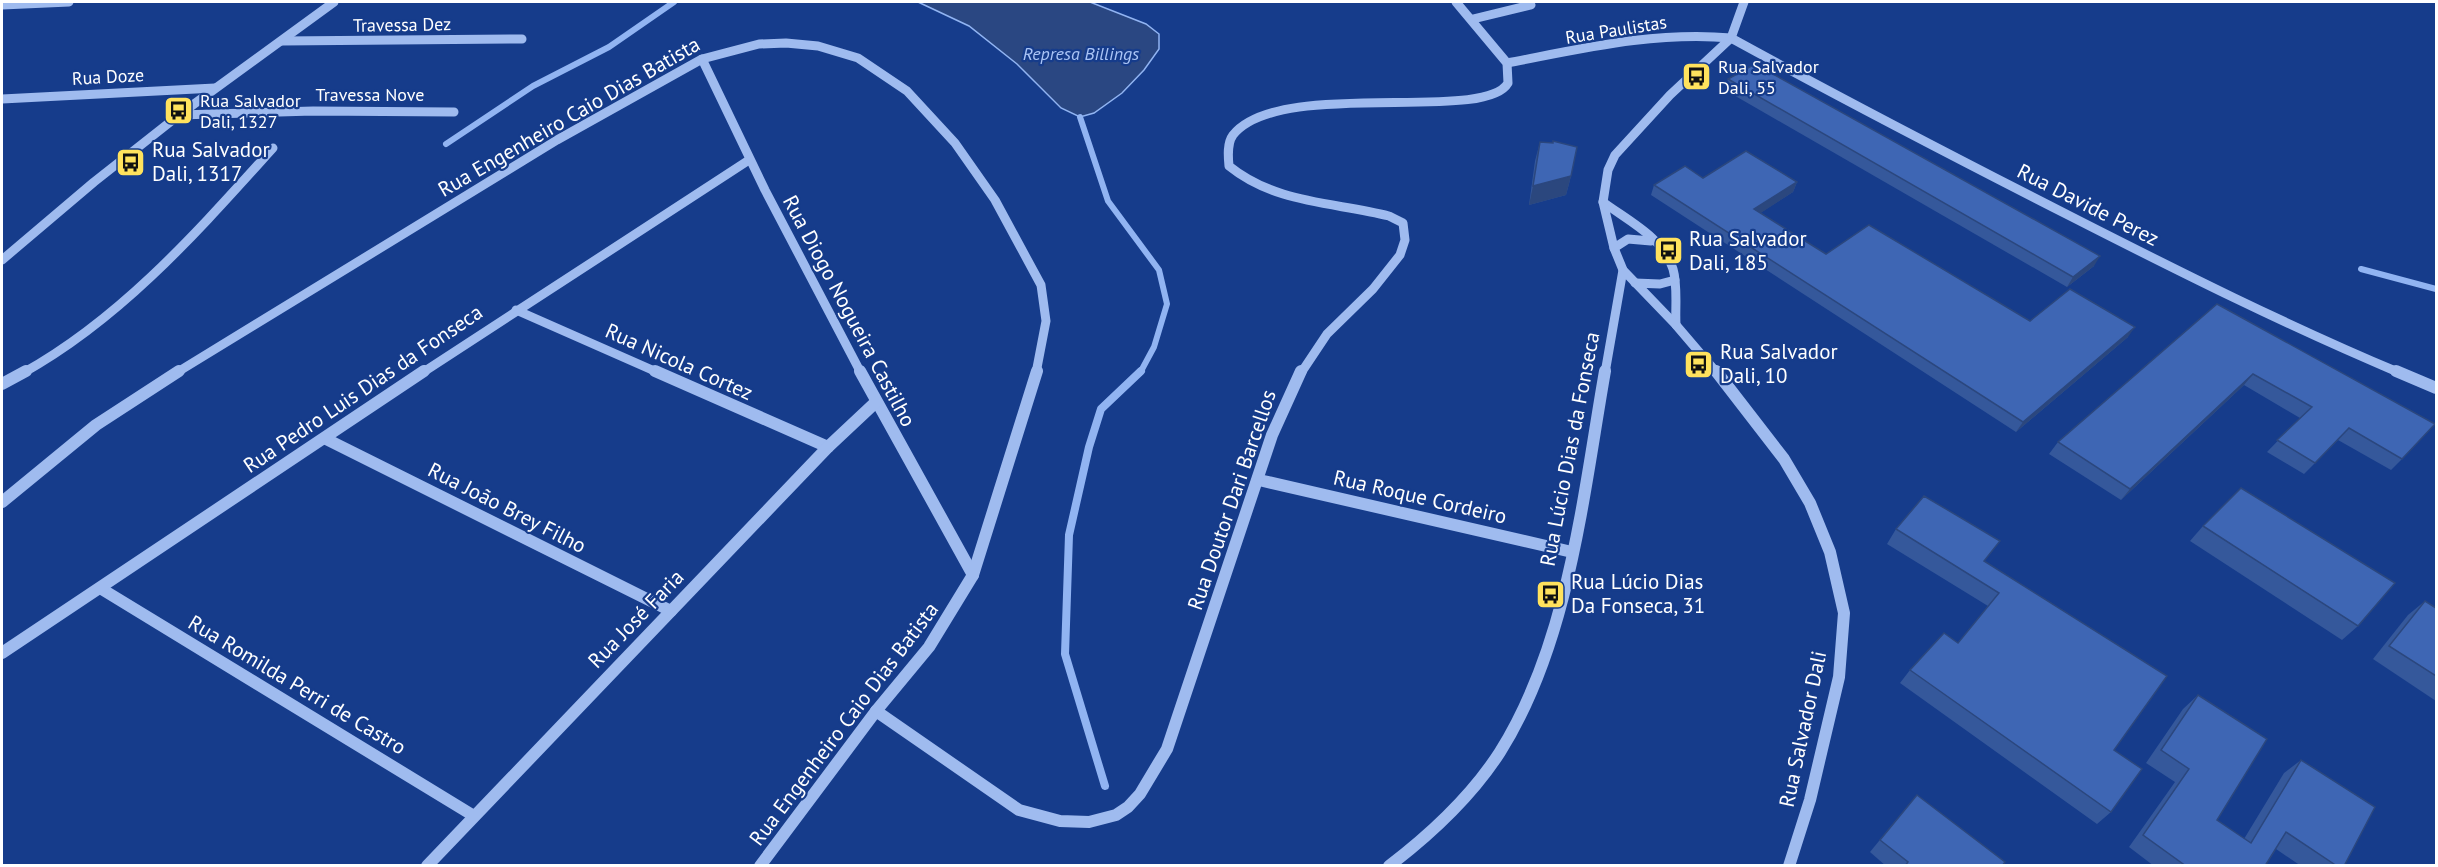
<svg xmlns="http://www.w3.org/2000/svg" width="2438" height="867" font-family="'PT Sans',sans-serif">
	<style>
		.water { fill: #2a4782; stroke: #91b4f2; stroke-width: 1.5 }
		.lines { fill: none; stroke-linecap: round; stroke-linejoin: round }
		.stream-far1 { stroke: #91b4f2; stroke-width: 6 }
		.stream { stroke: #91b4f2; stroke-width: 8 }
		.minor-far1 { stroke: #9fbbef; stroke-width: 9 }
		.minor { stroke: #9fbbef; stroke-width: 12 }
		.wall { fill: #35589b }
		.shaded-wall { fill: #2b477e }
		.building { fill: #3e66b4; stroke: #2b477e; stroke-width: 1.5 }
		.labels { text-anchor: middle; stroke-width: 4.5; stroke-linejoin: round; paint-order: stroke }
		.far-street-label { font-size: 18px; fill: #fff; stroke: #163c8b }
		.far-water-label { font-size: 18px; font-style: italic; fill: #abc5f6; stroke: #163c8b }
		.far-poi-label { font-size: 18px; fill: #fff; stroke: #163c8b; text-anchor: start }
		.street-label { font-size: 21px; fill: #fff; stroke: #163c8b }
		.poi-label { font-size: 21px; fill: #fff; stroke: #163c8b; text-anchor: start }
	</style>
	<rect width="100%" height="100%" fill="#163c8b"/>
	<!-- water -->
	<polygon class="water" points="918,2 1090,2 1146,24 1159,34 1159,49 1144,70 1122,93 1094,113 1080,117 1061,108 1017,64 969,26"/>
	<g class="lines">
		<!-- stream-far1 -->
		<g class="stream-far1">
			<polyline points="1080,117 1108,201 1159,270 1167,304 1154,347 1140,373"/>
			<polyline points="446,144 533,86 609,47 674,2"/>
			<polyline points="2361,269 2436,289"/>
		</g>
		<!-- stream -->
		<polyline class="stream" points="1105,786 1065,654 1069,535 1089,447 1101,409 1141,371"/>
		<!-- minor-far1 -->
		<g class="minor-far1">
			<polyline points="2,5 69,2"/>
			<polyline points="1473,19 1531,5"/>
			<polyline points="282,41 522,39"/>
			<polyline points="702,59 765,190 861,373"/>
			<path d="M1507,63c74,-14 148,-32 224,-25 113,62 227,121 341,179 108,55 216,109 328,156"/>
			<polyline points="2,99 215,88"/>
			<polyline points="179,115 313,111 454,112"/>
			<path d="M1603,202c24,18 61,36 70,67 5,17 2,38 3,56"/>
			<polyline points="1614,248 1628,239 1651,241"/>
			<polyline points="2,260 94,182 179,115 334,2"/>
			<polyline points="1635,283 1660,284 1675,280"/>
			<polyline points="516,310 659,373"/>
			<path d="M23,373c99,-55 175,-142 250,-225"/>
			<polyline points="176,373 557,140 702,59 759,44 786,43 818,46 858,58 907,91 955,143 995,200 1041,285 1046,321 1036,373"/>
			<polyline points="422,373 749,160"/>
			<path d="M1301,373l26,-39 46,-45 27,-34 5,-15 -2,-17 -14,-7c-55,-14 -113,-12 -160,-50 -1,-10 -2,-23 4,-31 46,-58 252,-11 275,-52l-1,-20 -51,-61"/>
			<polyline points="1605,373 1623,270"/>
			<polyline points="1717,373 1676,325 1623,270 1614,248 1603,202 1608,170 1615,155 1670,95 1731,38 1744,2"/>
		</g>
		<!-- minor -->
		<g class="minor">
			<polyline points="655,371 828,447"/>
			<polyline points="860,371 973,575"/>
			<polyline points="1716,371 1784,459 1810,503 1830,552 1844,613 1839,677 1810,800 1789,866"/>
			<polyline points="2396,371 2436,388"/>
			<polyline points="2,384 26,371"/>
			<polyline points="326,439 671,611"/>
			<polyline points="1259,480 1572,552"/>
			<polyline points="2,502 96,425 179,371"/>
			<polyline points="100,588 474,816"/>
			<polyline points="2,653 424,371"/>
			<polyline points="876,711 1019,810 1060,821 1089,822 1116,815 1128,807 1140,794 1167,749 1272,435 1301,371"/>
			<polyline points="427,866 828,447 876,402"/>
			<polyline points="760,866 876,711 929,647 973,575 1037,371"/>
			<path d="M1389,866c42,-32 82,-69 111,-114 69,-110 83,-256 105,-381"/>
		</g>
	</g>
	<!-- wall -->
	<g class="wall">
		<polygon points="1728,79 2094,266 2067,287 1725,90"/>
		<polygon points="1540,142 1571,176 1566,195 1529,205 1535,161"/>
		<polygon points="1703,178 1797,182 1793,192 1760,213 1826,254 2030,321 2128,337 2016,432 1651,195 1654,185"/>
		<polygon points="2217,304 2402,459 2391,470 2338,440 2304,474 2267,452 2300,418 2244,385 2121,500 2049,454 2058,442"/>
		<polygon points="2203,526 2358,626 2342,640 2190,541"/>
		<polygon points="1896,529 1984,561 2114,750 2111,812 2097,824 1900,683 1910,670 1958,643 1988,606 1887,544"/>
		<polygon points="2425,601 2436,608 2436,701 2373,659 2408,615"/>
		<polygon points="2198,695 2217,820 2244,839 2284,773 2301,760 2344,866 2301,866 2276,849 2265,866 2154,866 2129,847 2175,782 2146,763 2183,709"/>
		<polygon points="1906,808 2002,866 1886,866 1870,852"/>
	</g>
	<!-- shaded-wall -->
	<g class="shaded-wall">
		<polygon points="1571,176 1566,195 1529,205 1533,186"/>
		<polygon points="1797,182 1793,192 1750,220 1754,209"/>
		<polygon points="2100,256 2094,266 2067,287 2073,277"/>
		<polygon points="2135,327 2128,337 2016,432 2023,422"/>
		<polygon points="2253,374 2244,385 2121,500 2130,489"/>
	</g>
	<!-- building -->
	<g class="building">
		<polygon points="1755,64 2100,256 2073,277 1728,79"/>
		<polygon points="1553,141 1577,147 1571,176 1533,186 1540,142 1553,143"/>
		<polygon points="1746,151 1797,182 1754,209 1826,254 1869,225 2030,321 2070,289 2135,327 2023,422 1654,185 1685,166 1703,178"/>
		<polygon points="2217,304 2435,424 2402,459 2349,428 2315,463 2277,440 2312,407 2253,374 2130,489 2058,442"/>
		<polygon points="2241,488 2395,583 2358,626 2203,526"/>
		<polygon points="1924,496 2000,541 1984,561 2167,676 2114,750 2142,769 2111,812 1910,670 1944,633 1958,643 1999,593 1896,529"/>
		<polygon points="2425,601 2436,608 2436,676 2389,646"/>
		<polygon points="2198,695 2267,739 2217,820 2251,843 2301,760 2375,807 2344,866 2337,866 2286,832 2265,866 2186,866 2143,835 2189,769 2161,750"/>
		<polygon points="1917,795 2005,862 2002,866 1905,866 1908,862 1880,840"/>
	</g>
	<!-- icons -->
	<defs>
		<symbol id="bus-square" viewBox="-11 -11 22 22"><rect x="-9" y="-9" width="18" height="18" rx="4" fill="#ffe25d" stroke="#163c8b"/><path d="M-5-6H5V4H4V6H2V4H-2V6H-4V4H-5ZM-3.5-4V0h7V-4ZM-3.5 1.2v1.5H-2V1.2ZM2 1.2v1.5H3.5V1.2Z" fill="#111"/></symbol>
	</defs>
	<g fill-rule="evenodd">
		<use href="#bus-square" x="1680" y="60" width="33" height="33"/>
		<use href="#bus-square" x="162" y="94" width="33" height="33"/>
		<use href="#bus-square" x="114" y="146" width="33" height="33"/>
		<use href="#bus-square" x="1652" y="234" width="33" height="33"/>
		<use href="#bus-square" x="1682" y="348" width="33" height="33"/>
		<use href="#bus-square" x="1534" y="578" width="33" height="33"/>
	</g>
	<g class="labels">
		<!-- far-street labels -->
		<g class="far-street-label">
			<text transform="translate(402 25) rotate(-1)" y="6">Travessa Dez</text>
			<text transform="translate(1616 30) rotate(-9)" y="6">Rua Paulistas</text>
			<text transform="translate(108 77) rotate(-3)" y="6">Rua Doze</text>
			<text x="370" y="101">Travessa Nove</text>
		</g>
		<!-- far-water labels -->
		<g class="far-water-label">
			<text x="1081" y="60">Represa Billings</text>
		</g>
		<!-- far-poi labels -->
		<g class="far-poi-label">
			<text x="1718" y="73">Rua Salvador<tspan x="1718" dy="21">Dali, 55</tspan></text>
			<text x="200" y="107">Rua Salvador<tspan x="200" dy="21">Dali, 1327</tspan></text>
		</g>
		<!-- street labels -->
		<g class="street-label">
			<text transform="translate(569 117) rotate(-30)" y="7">Rua Engenheiro Caio Dias Batista</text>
			<text transform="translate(2088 205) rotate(27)" y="7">Rua Davide Perez</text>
			<text transform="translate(849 311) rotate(62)" y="7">Rua Diogo Nogueira Castilho</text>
			<text transform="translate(679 362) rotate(24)" y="7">Rua Nicola Cortez</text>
			<text transform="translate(363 389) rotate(-34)" y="7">Rua Pedro Luis Dias da Fonseca</text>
			<text transform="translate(1570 449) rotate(-79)" y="7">Rua Lúcio Dias da Fonseca</text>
			<text transform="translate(1420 497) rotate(13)" y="7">Rua Roque Cordeiro</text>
			<text transform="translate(1232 500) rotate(-71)" y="7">Rua Doutor Dari Barcellos</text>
			<text transform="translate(507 508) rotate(27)" y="7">Rua João Brey Filho</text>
			<text transform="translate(636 619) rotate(-46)" y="7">Rua José Faria</text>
			<text transform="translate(297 685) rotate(31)" y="7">Rua Romilda Perri de Castro</text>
			<text transform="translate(844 724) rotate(-53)" y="7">Rua Engenheiro Caio Dias Batista</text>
			<text transform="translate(1803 729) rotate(-78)" y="7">Rua Salvador Dali</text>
		</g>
		<!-- poi labels -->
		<g class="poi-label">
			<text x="152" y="157">Rua Salvador<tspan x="152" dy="24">Dali, 1317</tspan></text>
			<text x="1689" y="246">Rua Salvador<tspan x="1689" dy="24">Dali, 185</tspan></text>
			<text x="1720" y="359">Rua Salvador<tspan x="1720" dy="24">Dali, 10</tspan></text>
			<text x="1571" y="589">Rua Lúcio Dias<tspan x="1571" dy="24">Da Fonseca, 31</tspan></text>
		</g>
	</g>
	<!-- border -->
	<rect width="2438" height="867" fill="none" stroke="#ffffff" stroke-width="6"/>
</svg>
